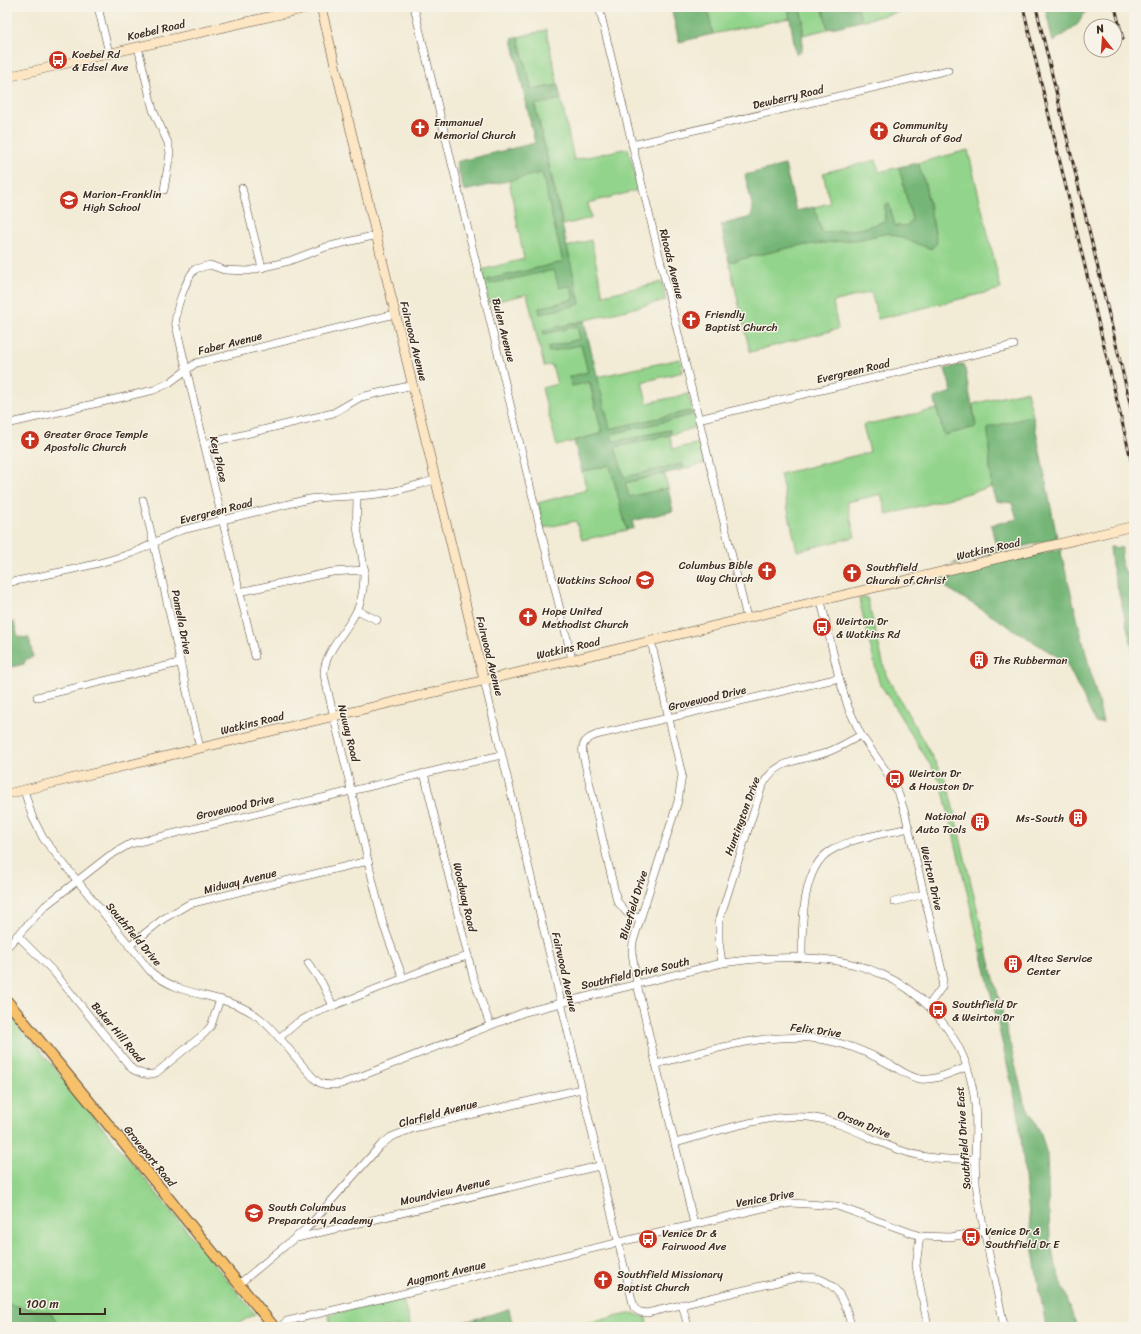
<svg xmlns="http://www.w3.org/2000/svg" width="1141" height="1334" font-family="Sriracha,sans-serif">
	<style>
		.green { fill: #92d48b; stroke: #667f54 }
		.forest { fill: #75b677; stroke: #58704a }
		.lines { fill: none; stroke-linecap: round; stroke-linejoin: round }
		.street-casing { stroke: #564739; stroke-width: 8 }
		.secondary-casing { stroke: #564739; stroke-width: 10 }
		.primary-casing { stroke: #564739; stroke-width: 12 }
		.street { stroke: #fff; stroke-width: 7 }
		.secondary { stroke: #fce6c4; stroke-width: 9 }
		.primary { stroke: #f7c06b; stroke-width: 10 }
		.rail-casing { stroke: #3b2a1e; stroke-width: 3 }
		.rail { stroke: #f7f3e8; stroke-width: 1.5; stroke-dasharray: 4.5; stroke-linecap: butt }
		.labels { text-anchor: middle; stroke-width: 3; stroke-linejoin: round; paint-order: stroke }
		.street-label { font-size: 11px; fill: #3b2a1e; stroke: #f7f3e8 }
		.poi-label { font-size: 11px; fill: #3b2a1e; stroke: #f7f3e8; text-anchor: start }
	</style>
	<rect width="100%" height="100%" fill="#f7f3e8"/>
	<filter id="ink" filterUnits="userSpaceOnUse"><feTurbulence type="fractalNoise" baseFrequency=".025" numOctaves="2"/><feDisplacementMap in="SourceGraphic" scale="8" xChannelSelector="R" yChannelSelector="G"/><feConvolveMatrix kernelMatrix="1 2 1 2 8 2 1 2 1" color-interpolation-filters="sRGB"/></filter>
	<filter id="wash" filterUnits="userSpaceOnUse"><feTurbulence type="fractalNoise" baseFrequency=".012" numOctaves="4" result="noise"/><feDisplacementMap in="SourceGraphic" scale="16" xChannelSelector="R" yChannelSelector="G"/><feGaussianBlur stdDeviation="0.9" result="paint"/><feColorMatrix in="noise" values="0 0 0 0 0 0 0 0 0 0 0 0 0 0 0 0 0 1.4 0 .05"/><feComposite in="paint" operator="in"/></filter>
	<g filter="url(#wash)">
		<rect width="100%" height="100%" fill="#f2ebd5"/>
		<!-- green -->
		<g class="green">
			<polygon points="707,7 788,7 790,18 713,34"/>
			<polygon points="800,7 822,7 828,29 803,35 803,21"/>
			<polygon points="858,7 919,7 861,21"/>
			<polygon points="546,30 558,85 532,90 518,37"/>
			<polygon points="561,99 574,160 628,148 639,190 588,203 591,218 563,225 535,104"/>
			<polygon points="968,150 1001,289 878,319 871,292 833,302 838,329 750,352 729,262 796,246 861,239 888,233 931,248 937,243 925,184 918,163"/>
			<polygon points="876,160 879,172 899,167 912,219 907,226 895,226 889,204 885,205 885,221 861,229 822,233 814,207 830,203 823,173"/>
			<polygon points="542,173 563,262 487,280 554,270 571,286 574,300 539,308 580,304 567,247 591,240 603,295 662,282 666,300 543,331 544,334 577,326 580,339 549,347 549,352 581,344 588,372 569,377 572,386 589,381 602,433 557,446 542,388 557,384 552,365 544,366 527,294 489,303 481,270 524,259 509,180"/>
			<polygon points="680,359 683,372 642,382 647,403 688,394 697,427 670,435 673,449 700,443 705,463 684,469 682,464 624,478 615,447 670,435 670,430 613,442 611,434 692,415 690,411 610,429 597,377"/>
			<polygon points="1027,391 1033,416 988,428 991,487 887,515 881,494 847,502 855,537 797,551 780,474 870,452 863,425 937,409 944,435 976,427 973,404"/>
			<polygon points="610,465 627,530 582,540 576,521 543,528 538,503 587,490 582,472"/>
			<polygon points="664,473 668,488 629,497 625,483"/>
			<polygon points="867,597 886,675 947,783 987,950 981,951 941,782 879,682 859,599"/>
			<polygon points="7,1010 255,1314 232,1327 60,1327 51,1313 7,1304"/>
			<polygon points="402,1297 411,1327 332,1327 328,1315"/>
			<polygon points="633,1313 646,1318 648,1327 568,1327"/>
			<polygon points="475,1319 476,1327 445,1327"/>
		</g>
		<!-- forest -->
		<g class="forest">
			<polygon points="671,7 707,7 713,34 679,42"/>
			<polygon points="788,7 800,7 803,21 802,51 796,54"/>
			<polygon points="822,7 858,7 861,21 828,29"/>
			<polygon points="1045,7 1088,7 1078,24 1053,42"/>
			<polygon points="518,37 532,90 558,85 561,99 535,105 580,304 540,314 539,308 574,299 571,286 559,288 554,270 489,284 487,280 563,262 542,173 464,191 456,162 535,143 512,39"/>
			<polygon points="918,163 925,184 937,243 931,249 888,233 861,239 796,246 729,262 721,225 751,217 753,209 745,175 785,165 796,211 814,207 822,233 861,229 885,221 885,205 889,204 895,226 907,226 912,219 899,167"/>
			<polygon points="584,321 610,429 690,411 692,415 611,434 613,442 670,430 670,435 615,447 624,477 683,464 684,469 625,483 629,497 668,488 673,511 632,521 634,528 627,530 610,465 582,472 574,441 602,433 590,382 572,386 569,377 588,372 581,345 549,352 548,347 580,339 577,326 544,334 543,330"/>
			<polygon points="964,364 976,427 944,435 934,398 952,392 945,369"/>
			<polygon points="1033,416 1057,538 950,565 996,547 991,525 1017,519 1012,503 996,501 991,487 988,428"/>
			<polygon points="1110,547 1122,548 1121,565 1130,578 1134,598 1134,655 1112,565"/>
			<polygon points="1060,549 1103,722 1096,723 1066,662 931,578"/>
			<polygon points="14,622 18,637 29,638 33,657 26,659 24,664 7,668 7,624"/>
			<polygon points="987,950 1024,1101 1041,1134 1047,1155 1050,1239 1054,1260 1077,1327 1046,1327 1033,1252 1018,1111 981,951"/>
			<polygon points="7,1304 51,1313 60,1327 7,1327"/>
			<polygon points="509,1309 513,1327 476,1327 475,1319"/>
		</g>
	</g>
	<g filter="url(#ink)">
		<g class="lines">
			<defs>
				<g id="street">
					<polyline points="98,7 109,53"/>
					<polyline points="414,7 572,659"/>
					<polyline points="599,7 747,618"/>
					<polyline points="138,47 153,110 168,143 170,153 164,190"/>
					<polyline points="632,145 948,70"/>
					<polyline points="242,188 262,268"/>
					<polyline points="698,419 1014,345"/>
					<polyline points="7,424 154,390 169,383 196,363 395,314"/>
					<polyline points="204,444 333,413 361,397 413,385"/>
					<path d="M357,497c0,9 -1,20 0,30 4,27 11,45 4,72 -6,26 -38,50 -37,76l59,249 20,54"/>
					<path d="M143,500c21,82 37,165 57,248"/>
					<path d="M7,583c41,-9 86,-16 125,-30 17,-6 32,-17 50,-23l127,-31c23,-3 46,-2 69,-5 19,-2 38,-9 57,-14"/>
					<polyline points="239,592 332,572 365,570"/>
					<polyline points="821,601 839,678 848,707 861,735 886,771 899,795 905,813 943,975 942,987 929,1005"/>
					<polyline points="357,610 377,620"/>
					<polyline points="651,641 682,775 678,801 633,942 632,953 637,984 694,1224"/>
					<path d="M255,656l-79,-330c-3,-12 10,-47 19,-57l15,-4 14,5 24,1 41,-10 37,-14 51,-12"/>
					<path d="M484,680l150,628 6,4 7,1 148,-35c36,-6 50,17 56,49"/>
					<polyline points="37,697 179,663"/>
					<polyline points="424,773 473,977 490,1025"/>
					<path d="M24,790l8,26 11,22 107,133c34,30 78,20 112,49 15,13 28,31 41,46 5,5 10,13 17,17 7,3 14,2 21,1l184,-72 197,-49c78,-11 162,-12 217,55 16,19 28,43 33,67 8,35 0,71 5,106 7,45 19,91 27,136"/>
					<polyline points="894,902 924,894"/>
					<path d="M640,919l-13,-6 -10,-12 -34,-146c-2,-12 3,-16 13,-20l243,-57"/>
					<path d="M17,935l37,37 78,97c9,5 15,7 24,4l49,-40 6,-7 9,-27"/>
					<polyline points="129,946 163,919 189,904 368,861"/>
					<polyline points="7,947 45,906 109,856 130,844 501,755"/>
					<path d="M802,958c0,-31 -1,-92 30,-108 22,-13 52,-16 77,-22"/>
					<polyline points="308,963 322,983 333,1006"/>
					<path d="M722,963l-3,-21v-21l42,-132c11,-28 36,-28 61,-35 14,-4 26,-12 39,-19"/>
					<polyline points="279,1038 298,1022 315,1013 437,965 468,956"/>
					<path d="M656,1064c53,-13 107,-32 162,-25 25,3 47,12 69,24 11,5 21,14 33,16 15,2 33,-7 47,-12"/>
					<path d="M675,1143c41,-11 98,-32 140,-25 31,5 56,22 85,32 25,9 49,10 75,9"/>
					<polyline points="920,1236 916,1266 928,1327"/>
					<polyline points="297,1238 599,1166"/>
					<polyline points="239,1284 308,1227 380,1146 391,1137 414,1128 581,1089"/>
					<polyline points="682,1304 688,1327"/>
					<polyline points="280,1327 287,1321 296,1319 763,1208 792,1203 837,1206 920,1236 950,1237 985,1231"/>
				</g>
				<g id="secondary">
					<polyline points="321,7 484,680"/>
					<polyline points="7,77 311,7"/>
					<polyline points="7,794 1134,526"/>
				</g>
				<polyline id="primary" points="7,1001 274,1327"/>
			</defs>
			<!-- street casing -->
			<use href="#street" class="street-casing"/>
			<!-- secondary casing -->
			<use href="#secondary" class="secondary-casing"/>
			<!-- primary casing -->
			<use href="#primary" class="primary-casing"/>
			<!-- street -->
			<use href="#street" class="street"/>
			<!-- secondary -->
			<use href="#secondary" class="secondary"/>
			<!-- primary -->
			<use href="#primary" class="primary"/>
			<defs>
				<g id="rail">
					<polyline points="1023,7 1134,472"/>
					<polyline points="1036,7 1134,420"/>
					<polyline points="1115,7 1123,39"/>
				</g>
			</defs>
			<!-- rail casing -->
			<use href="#rail" class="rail-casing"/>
			<!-- rail -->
			<use href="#rail" class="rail"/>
		</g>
	</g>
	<!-- icons -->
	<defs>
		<symbol id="bus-disc" viewBox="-11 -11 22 22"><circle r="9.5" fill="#c8321e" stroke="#f7f3e8"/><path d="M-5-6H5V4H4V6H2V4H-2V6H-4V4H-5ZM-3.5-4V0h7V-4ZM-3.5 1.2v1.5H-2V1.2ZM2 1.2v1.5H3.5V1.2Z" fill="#fff"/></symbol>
		<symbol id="church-disc" viewBox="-11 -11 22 22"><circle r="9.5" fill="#c8321e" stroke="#f7f3e8"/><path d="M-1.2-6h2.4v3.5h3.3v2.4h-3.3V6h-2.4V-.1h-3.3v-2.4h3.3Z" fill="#fff"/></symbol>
		<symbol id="school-disc" viewBox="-11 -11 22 22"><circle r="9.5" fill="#c8321e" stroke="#f7f3e8"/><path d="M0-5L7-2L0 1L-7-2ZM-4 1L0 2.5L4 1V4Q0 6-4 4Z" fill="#fff"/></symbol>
		<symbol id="building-disc" viewBox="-11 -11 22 22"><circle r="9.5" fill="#c8321e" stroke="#f7f3e8"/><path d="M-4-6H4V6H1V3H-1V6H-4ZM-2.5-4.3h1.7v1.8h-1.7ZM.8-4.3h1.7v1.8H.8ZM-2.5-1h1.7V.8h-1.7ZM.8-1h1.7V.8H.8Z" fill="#fff"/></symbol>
	</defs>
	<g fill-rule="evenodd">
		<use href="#bus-disc" x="47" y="49" width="22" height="22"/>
		<use href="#church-disc" x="409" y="117" width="22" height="22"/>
		<use href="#church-disc" x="868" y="120" width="22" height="22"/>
		<use href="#school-disc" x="58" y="189" width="22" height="22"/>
		<use href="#church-disc" x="680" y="309" width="22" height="22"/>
		<use href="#church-disc" x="19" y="429" width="22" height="22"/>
		<use href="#church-disc" x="756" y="560" width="22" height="22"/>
		<use href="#church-disc" x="841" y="562" width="22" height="22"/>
		<use href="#school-disc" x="634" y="569" width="22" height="22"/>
		<use href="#church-disc" x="517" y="606" width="22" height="22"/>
		<use href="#bus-disc" x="811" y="616" width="22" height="22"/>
		<use href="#building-disc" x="968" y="649" width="22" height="22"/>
		<use href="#bus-disc" x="884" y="768" width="22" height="22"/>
		<use href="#building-disc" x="1067" y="807" width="22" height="22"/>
		<use href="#building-disc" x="969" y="811" width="22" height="22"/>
		<use href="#building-disc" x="1002" y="953" width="22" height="22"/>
		<use href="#bus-disc" x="927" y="999" width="22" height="22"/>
		<use href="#school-disc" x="243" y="1202" width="22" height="22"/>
		<use href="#bus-disc" x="960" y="1226" width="22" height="22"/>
		<use href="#bus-disc" x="637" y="1228" width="22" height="22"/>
		<use href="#church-disc" x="592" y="1269" width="22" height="22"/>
	</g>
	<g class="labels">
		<!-- street labels -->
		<g class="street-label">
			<text transform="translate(156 30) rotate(-13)" y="4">Koebel Road</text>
			<text transform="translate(788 97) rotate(-13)" y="4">Dewberry Road</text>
			<text transform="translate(672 264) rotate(76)" y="4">Rhoads Avenue</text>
			<text transform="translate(504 330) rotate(76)" y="4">Bulen Avenue</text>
			<text transform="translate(414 341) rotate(76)" y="4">Fairwood Avenue</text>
			<text transform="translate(230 343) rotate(-14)" y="4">Faber Avenue</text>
			<text transform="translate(853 371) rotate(-13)" y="4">Evergreen Road</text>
			<text transform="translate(219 459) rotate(77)" y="4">Key Place</text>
			<text transform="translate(216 511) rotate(-14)" y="4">Evergreen Road</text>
			<text transform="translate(988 549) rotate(-13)" y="4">Watkins Road</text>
			<text transform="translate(182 622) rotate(79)" y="4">Pamella Drive</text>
			<text transform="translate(568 648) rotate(-13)" y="4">Watkins Road</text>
			<text transform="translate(490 656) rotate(76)" y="4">Fairwood Avenue</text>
			<text transform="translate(707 698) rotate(-13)" y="4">Grovewood Drive</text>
			<text transform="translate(252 723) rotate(-14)" y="4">Watkins Road</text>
			<text transform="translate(349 733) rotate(76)" y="4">Nuway Road</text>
			<text transform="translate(235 807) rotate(-13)" y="4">Grovewood Drive</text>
			<text transform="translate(742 816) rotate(-70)" y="4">Huntington Drive</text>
			<text transform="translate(932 878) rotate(77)" y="4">Weirton Drive</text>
			<text transform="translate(240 881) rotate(-14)" y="4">Midway Avenue</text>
			<text transform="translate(465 897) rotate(77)" y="4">Woodway Road</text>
			<text transform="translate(633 905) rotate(-73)" y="4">Bluefield Drive</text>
			<text transform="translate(134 934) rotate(50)" y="4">Southfield Drive</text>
			<text transform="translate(565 972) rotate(77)" y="4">Fairwood Avenue</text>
			<text transform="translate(635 973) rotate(-13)" y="4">Southfield Drive South</text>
			<text transform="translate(816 1030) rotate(7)" y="4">Felix Drive</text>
			<text transform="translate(118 1032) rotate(50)" y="4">Baker Hill Road</text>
			<text transform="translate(438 1113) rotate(-15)" y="4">Clarfield Avenue</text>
			<text transform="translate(864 1124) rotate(22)" y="4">Orson Drive</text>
			<text transform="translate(963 1138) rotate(-94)" y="4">Southfield Drive East</text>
			<text transform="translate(150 1156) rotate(51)" y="4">Groveport Road</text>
			<text transform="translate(445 1191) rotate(-13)" y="4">Moundview Avenue</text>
			<text transform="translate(765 1198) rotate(-10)" y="4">Venice Drive</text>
			<text transform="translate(446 1273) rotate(-13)" y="4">Augmont Avenue</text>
		</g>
		<!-- poi labels -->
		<g class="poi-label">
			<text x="72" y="58">Koebel Rd<tspan x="72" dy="13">&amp; Edsel Ave</tspan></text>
			<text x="434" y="126">Emmanuel<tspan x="434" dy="13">Memorial Church</tspan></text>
			<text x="893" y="129">Community<tspan x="893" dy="13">Church of God</tspan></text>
			<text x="83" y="198">Marion-Franklin<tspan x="83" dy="13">High School</tspan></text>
			<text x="705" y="318">Friendly<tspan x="705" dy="13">Baptist Church</tspan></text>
			<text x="44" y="438">Greater Grace Temple<tspan x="44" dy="13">Apostolic Church</tspan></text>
			<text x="753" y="569" text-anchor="end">Columbus Bible<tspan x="753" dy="13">Way Church</tspan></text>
			<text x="866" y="571">Southfield<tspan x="866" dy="13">Church of Christ</tspan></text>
			<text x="631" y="584" text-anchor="end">Watkins School</text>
			<text x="542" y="615">Hope United<tspan x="542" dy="13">Methodist Church</tspan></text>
			<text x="836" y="625">Weirton Dr<tspan x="836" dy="13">&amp; Watkins Rd</tspan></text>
			<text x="993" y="664">The Rubberman</text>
			<text x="909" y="777">Weirton Dr<tspan x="909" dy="13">&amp; Houston Dr</tspan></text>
			<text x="966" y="820" text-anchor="end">National<tspan x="966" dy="13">Auto Tools</tspan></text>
			<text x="1064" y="822" text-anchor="end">Ms-South</text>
			<text x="1027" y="962">Altec Service<tspan x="1027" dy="13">Center</tspan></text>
			<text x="952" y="1008">Southfield Dr<tspan x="952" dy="13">&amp; Weirton Dr</tspan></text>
			<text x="268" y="1211">South Columbus<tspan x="268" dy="13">Preparatory Academy</tspan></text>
			<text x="985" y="1235">Venice Dr &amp;<tspan x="985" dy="13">Southfield Dr E</tspan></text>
			<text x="662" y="1237">Venice Dr &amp;<tspan x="662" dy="13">Fairwood Ave</tspan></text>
			<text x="617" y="1278">Southfield Missionary<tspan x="617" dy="13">Baptist Church</tspan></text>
		</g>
	</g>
	<!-- margin -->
	<rect width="1141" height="1334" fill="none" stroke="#f7f3e8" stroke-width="24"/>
	<!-- north arrow -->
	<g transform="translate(1103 38) rotate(343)"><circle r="19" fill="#f7f3e8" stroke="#aca397"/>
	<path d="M0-3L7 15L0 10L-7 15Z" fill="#c8321e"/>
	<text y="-6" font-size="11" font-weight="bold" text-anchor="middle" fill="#3b2a1e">N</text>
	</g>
	<!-- scale -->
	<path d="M20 1308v6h85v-6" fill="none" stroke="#3b2a1e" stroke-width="2"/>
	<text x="26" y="1308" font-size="12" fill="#3b2a1e" stroke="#f7f3e8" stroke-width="3" paint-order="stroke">100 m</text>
</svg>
